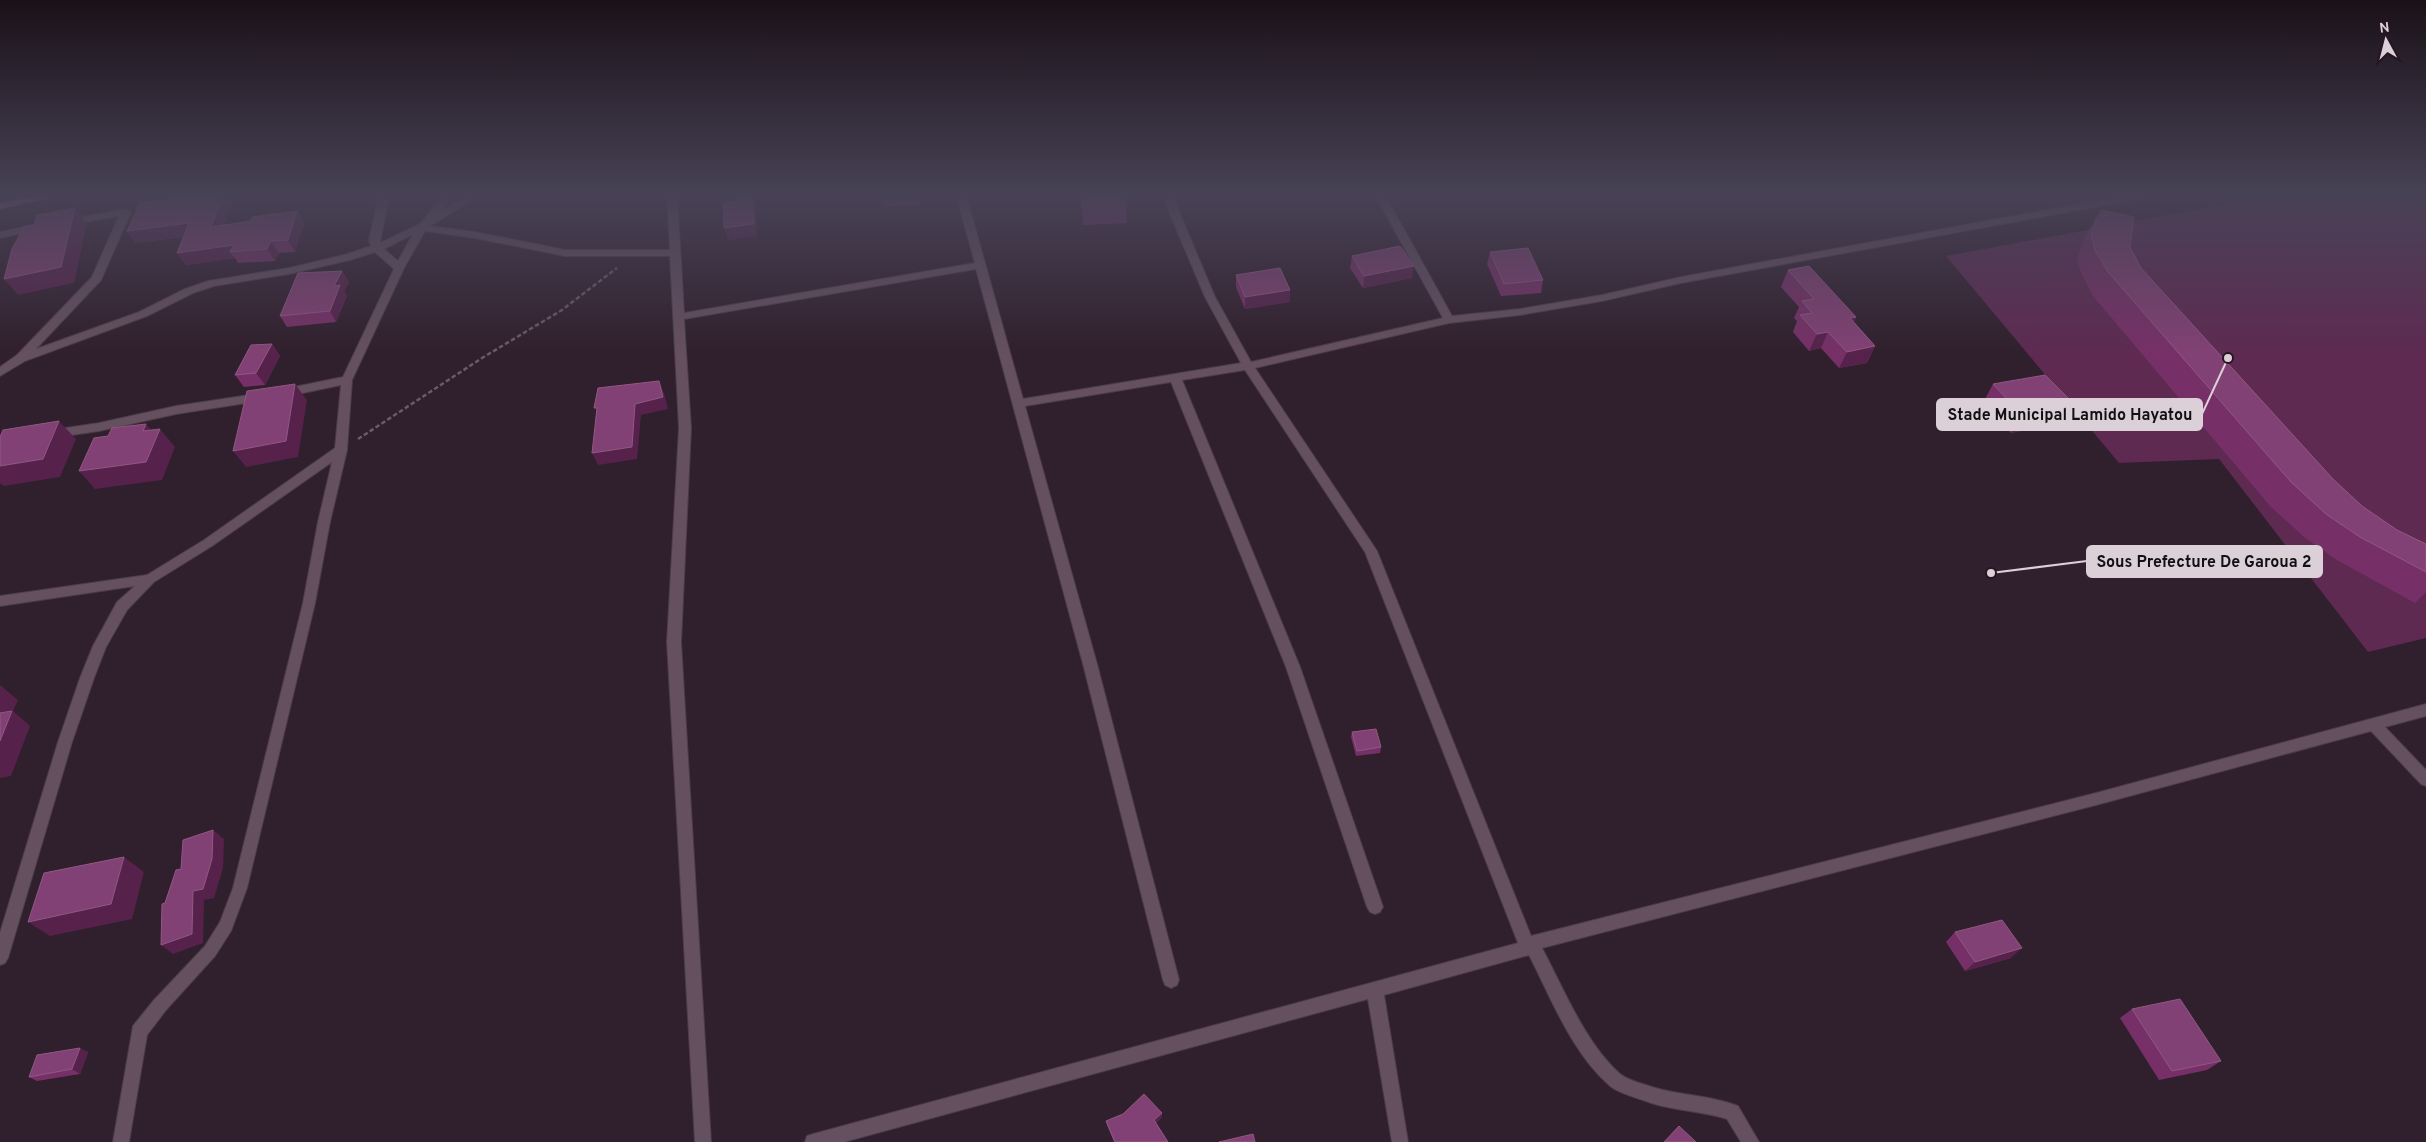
<svg xmlns="http://www.w3.org/2000/svg" width="2426" height="1142" font-family="Overpass,sans-serif">
	<style>
		.green { fill: #5e2a52 }
		.lines { fill: none; stroke-linecap: round; stroke-linejoin: round }
		.minor-casing { stroke: #4b3c47; stroke-width: 2 }
		.major-casing { stroke: #4b3c47; stroke-width: 2 }
		.path { stroke: #6a5b66; stroke-width: 2.5; stroke-dasharray: 4.5 2.5; stroke-linecap: butt }
		.minor { fill: #65505f; fill-rule: evenodd }
		.major { fill: #b372a2; fill-rule: evenodd }
		.wall { fill: #773067 }
		.shaded-wall { fill: #56224b }
		.building { fill: #824174; stroke: #905883 }
		.leader { fill: none; stroke: #dcd0d8; stroke-width: 2 }
		.callout-dot { fill: #dcd0d8; stroke: #261522; stroke-width: 2 }
		.callout { fill: #dcd0d8; stroke: #dcd0d8; stroke-width: 2 }
		.callout-label { font-size: 16px; text-anchor: middle; font-weight: bold; fill: #111 }
	</style>
	<rect width="100%" height="100%" fill="#301f2c"/>
	<!-- green -->
	<polygon class="green" points="2277,195 2426,195 2426,638 2368,652 2219,459 2119,463 1946,256"/>
	<g class="lines">
		<defs>
			<g id="minor">
				<polygon points="181,195 197,195 172,204 167,201"/>
				<path d="M379,195h10l-9,48 40,-19 24,-29h10l-14,17 28,-17h12l-50,31 45,6 90,18h105l-3,-55h10l7,118 291,-50 -19,-68h10l57,204 218,-36 -36,-66 -43,-102h10l43,102 36,65 192,-44 -68,-123h10l67,121 68,-7 82,-14 79,-18 447,-82h22l-5,3 -464,85 -79,18 -82,14 -71,8 -194,45 122,183 154,385 565,-143 330,-89v12l-41,11 41,43v16l-5,-2 -50,-53 -275,74 -554,143c22,41 43,95 78,126 8,6 23,10 32,13 29,9 58,8 86,19l21,36h-18l-14,-23c-25,-8 -51,-8 -76,-16 -10,-4 -34,-10 -42,-18 -37,-32 -58,-87 -80,-130l-145,40 24,147h-16l-24,-143 -524,143h-39l2,-6 6,-2 705,-191 -153,-391 -120,-182 -63,10 118,287 83,240 -3,5 -5,2 -5,-2 -3,-5 -81,-240 -115,-285 -146,24 72,258 82,316 -2,5 -6,3 -6,-3 -2,-5 -80,-316 -107,-395 -292,50 7,109 -10,214 30,500h-16l-28,-500 12,-214 -9,-172h-105l-90,-18 -50,-7 -21,37 -52,112 -5,70 -17,72 -15,81 -68,285 -16,43 -16,25 -49,54 -19,25 -18,107h-16l20,-116 21,-26 51,-54 15,-24 13,-34 70,-285 15,-81 14,-60 -120,84 -58,36 -27,28 -21,37 -12,31 -22,64 -64,216 -3,5 -5,2v-32l58,-191 22,-64 13,-32 24,-44 18,-16 -135,20v-10l147,-21 57,-35 131,-92 6,-63 -57,12 -6,-4 6,-4 59,-12 51,-108 -19,-17 -25,8 -61,14 -75,12 -21,7 -46,23 -122,45 -25,15v-9l17,-12 75,-78 27,-61 -52,9 -5,-3 2,-2 62,-11 5,3 -30,68 -65,69 103,-37 46,-23 23,-8 81,-13 55,-13 27,-9 -2,-6zM413,234l-15,27 -14,-12z"/>
				<polygon points="37,224 42,227 40,229 0,238 0,232"/>
				<polygon points="262,393 268,397 266,400 176,414 99,431 52,438 46,434 52,430 99,423 176,406"/>
			</g>
			<polygon id="major" points="41,195 62,195 0,209 0,203"/>
		</defs>
		<!-- minor casing -->
		<use href="#minor" class="minor-casing"/>
		<!-- major casing -->
		<use href="#major" class="major-casing"/>
		<!-- path -->
		<polyline class="path" points="358,439 482,358 562,310 617,268"/>
		<!-- minor -->
		<use href="#minor" class="minor"/>
		<!-- major -->
		<use href="#major" class="major"/>
	</g>
	<!-- wall -->
	<g class="wall">
		<polygon points="881,195 920,195 920,205 884,207"/>
		<polygon points="1081,195 1126,205 1127,223 1083,225"/>
		<polygon points="232,204 224,225 304,223 295,252 279,253 275,261 238,263 235,258 186,265 177,253 183,237 136,243 127,231"/>
		<polygon points="2101,210 2130,247 2141,268 2333,479 2362,506 2397,530 2426,544 2426,592 2415,603 2337,560 2304,537 2270,506 2093,296 2081,273 2077,258 2086,234"/>
		<polygon points="1490,252 1543,280 1541,293 1501,296 1487,264"/>
		<polygon points="1352,256 1412,278 1363,288 1350,268"/>
		<polygon points="1788,270 1856,317 1854,322 1875,346 1867,363 1839,368 1821,348 1809,351 1793,332 1797,321 1794,318 1799,307 1781,287"/>
		<polygon points="342,271 349,282 344,291 347,296 336,322 287,327 280,316"/>
		<polygon points="1236,275 1290,290 1290,302 1245,309 1236,287"/>
		<polygon points="272,344 280,356 265,385 244,387 235,375"/>
		<polygon points="1993,384 2074,404 2062,423 2011,433 1983,403"/>
		<polygon points="1352,732 1381,747 1380,753 1356,756 1351,737"/>
		<polygon points="1955,932 2011,958 1965,971 1946,942"/>
		<polygon points="2132,1009 2221,1061 2207,1070 2159,1080 2120,1018"/>
		<polygon points="88,1052 80,1074 37,1081 29,1077"/>
		<polygon points="1162,1117 1156,1123 1168,1142 1114,1142 1107,1125 1106,1121"/>
	</g>
	<!-- shaded-wall -->
	<g class="shaded-wall">
		<polygon points="223,195 226,195 232,204 219,239 211,227"/>
		<polygon points="752,195 755,195 757,236 728,240 724,228"/>
		<polygon points="918,195 920,195 920,205"/>
		<polygon points="75,208 87,224 74,283 18,295 4,279"/>
		<polygon points="297,211 304,223 295,252 288,240"/>
		<polygon points="189,223 197,235 136,243 127,231"/>
		<polygon points="271,241 279,253 275,261 267,249"/>
		<polygon points="234,245 230,252 235,258 186,265 177,253"/>
		<polygon points="1414,266 1412,278 1363,288 1364,276"/>
		<polygon points="342,271 349,282 344,291 347,296 336,322 330,311 334,286"/>
		<polygon points="1290,290 1290,302 1245,309 1245,297"/>
		<polygon points="1856,317 1849,333 1850,318"/>
		<polygon points="1828,332 1821,348 1809,351 1817,334"/>
		<polygon points="272,344 280,356 265,385 256,373"/>
		<polygon points="1875,346 1867,363 1839,368 1847,352"/>
		<polygon points="659,381 664,393 668,409 641,415 637,459 598,465 592,453 635,404"/>
		<polygon points="295,384 307,400 298,457 246,467 233,451"/>
		<polygon points="2074,404 2062,423 2011,433 2022,415"/>
		<polygon points="59,421 76,439 60,477 4,486 0,483 0,466"/>
		<polygon points="146,424 157,437 160,429 175,447 162,480 95,489 79,471 143,431"/>
		<polygon points="0,685 18,700 13,711 30,726 11,776 0,778"/>
		<polygon points="213,830 224,839 223,868 214,898 204,900 203,943 173,954 161,945 193,891"/>
		<polygon points="124,857 144,872 132,919 50,936 28,922"/>
		<polygon points="2022,948 2011,958 1965,971 1975,962"/>
		<polygon points="80,1048 88,1052 80,1074 72,1069"/>
		<polygon points="1162,1113 1162,1117 1154,1124 1154,1120"/>
	</g>
	<!-- building -->
	<g class="building">
		<polygon points="197,195 223,195 211,227 251,221 252,217 297,211 288,240 271,241 267,249 230,252 234,245 177,253 189,223 127,231 140,203"/>
		<polygon points="736,195 752,195 754,224 724,228 723,203 737,201"/>
		<polygon points="1081,195 1125,195 1126,205 1082,207"/>
		<polygon points="75,208 61,267 4,279 12,249 24,227 34,225 37,215"/>
		<polygon points="2101,210 2134,217 2130,247 2141,268 2333,479 2362,506 2397,530 2426,544 2426,572 2360,537 2326,514 2291,482 2108,272 2095,250 2091,234"/>
		<polygon points="1400,246 1414,266 1364,276 1352,256"/>
		<polygon points="1528,248 1543,280 1504,284 1490,252"/>
		<polygon points="1809,266 1856,317 1850,318 1875,346 1847,352 1828,332 1817,334 1800,315 1812,313 1802,301 1814,299 1788,270"/>
		<polygon points="1280,268 1290,290 1245,297 1236,275"/>
		<polygon points="342,271 334,286 340,285 330,311 280,316 298,273"/>
		<polygon points="272,344 256,373 235,375 251,345"/>
		<polygon points="2045,375 2074,404 2022,415 1993,384"/>
		<polygon points="659,381 663,397 635,404 632,447 592,453 597,408 594,408 598,388"/>
		<polygon points="295,384 286,441 233,451 247,391"/>
		<polygon points="59,421 43,459 0,466 0,437 3,430"/>
		<polygon points="146,424 143,431 160,429 146,462 79,471 94,438 108,436 112,428"/>
		<polygon points="12,711 0,741 0,713"/>
		<polygon points="1376,729 1381,747 1357,751 1352,732"/>
		<polygon points="213,830 212,859 203,889 193,891 192,934 161,945 162,904 165,903 176,870 181,869 183,840"/>
		<polygon points="124,857 111,904 28,922 44,873"/>
		<polygon points="2002,920 2022,948 1975,962 1955,932"/>
		<polygon points="2180,999 2221,1061 2172,1071 2132,1009"/>
		<polygon points="80,1048 72,1069 29,1077 37,1055"/>
		<polygon points="1144,1094 1162,1113 1154,1120 1168,1142 1115,1142 1106,1121 1123,1114"/>
		<polygon points="1679,1126 1696,1142 1664,1142"/>
		<polygon points="1253,1134 1255,1142 1219,1142"/>
	</g>
	<!-- sky -->
	<linearGradient id="sky" x2="0" y2="1"><stop stop-color="#1a1118"/><stop offset="0.55" stop-color="#484256"/><stop offset="1" stop-color="#484256" stop-opacity="0"/></linearGradient>
	<rect width="2426" height="355" fill="url(#sky)"/>
	<!-- callouts -->
	<path class="leader" d="M2228 358L2202 414M1991 573L2087 561"/>
	<g class="callout-dot">
		<circle cx="2228" cy="358" r="5"/>
		<circle cx="1991" cy="573" r="5"/>
	</g>
	<g class="callout">
		<rect x="1937" y="399" width="265" height="31" rx="5"/>
		<rect x="2087" y="546" width="235" height="31" rx="5"/>
	</g>
	<g class="callout-label">
		<text x="2070" y="420">Stade Municipal Lamido Hayatou</text>
		<text x="2204" y="567">Sous Prefecture De Garoua 2</text>
	</g>
	<!-- north arrow -->
	<g transform="translate(2386 40) rotate(353)" stroke="#261522" stroke-width="4" paint-order="stroke">
	<path d="M0-4L9 19L0 12L-9 19Z" fill="#dcd0d8"/>
	<text y="-8" font-size="14" font-weight="bold" text-anchor="middle" fill="#dcd0d8">N</text>
	</g>
</svg>
